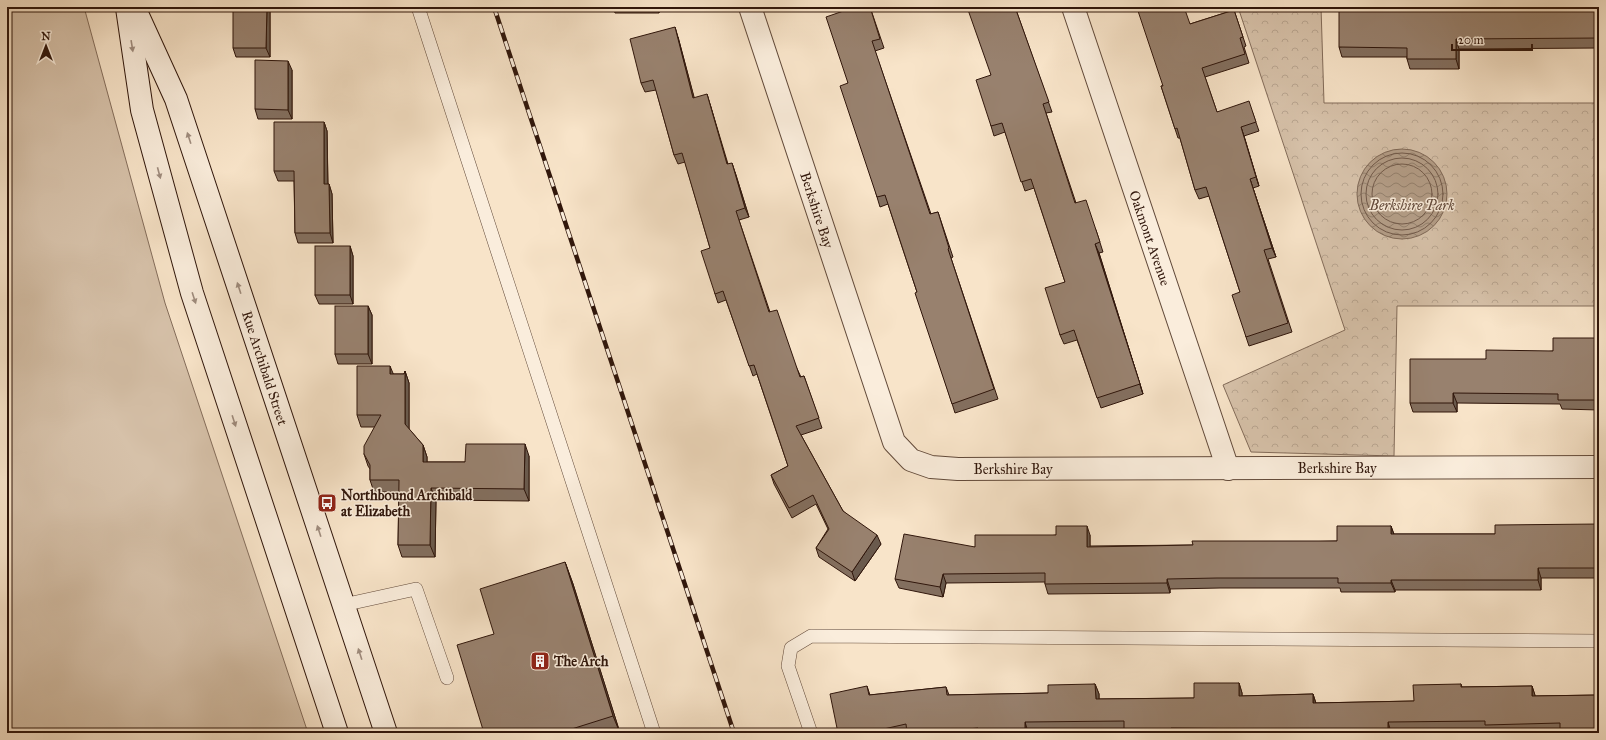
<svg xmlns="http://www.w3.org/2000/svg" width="1606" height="740" font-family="'IM FELL Great Primer',serif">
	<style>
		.grass { fill: #d6c1a9; stroke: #836c5a }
		.park { fill: url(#park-crowns); stroke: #836c5a }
		.water { fill: url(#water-waves); stroke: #7f6856 }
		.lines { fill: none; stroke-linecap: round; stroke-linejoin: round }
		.shore { stroke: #725a4a; stroke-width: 1 }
		.service-casing { stroke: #624a3a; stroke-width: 14 }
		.minor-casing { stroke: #624a3a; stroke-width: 24 }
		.secondary-casing { stroke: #30160b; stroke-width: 24 }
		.service { stroke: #faeddc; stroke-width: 13 }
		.minor { stroke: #faeddc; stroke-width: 22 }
		.secondary { stroke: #faeddc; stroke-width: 22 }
		.rail-casing { stroke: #30160b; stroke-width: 4.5 }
		.rail { stroke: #faeddc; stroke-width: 3; stroke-dasharray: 9; stroke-linecap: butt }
		.wall { fill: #836f5f; stroke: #30160b }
		.shaded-wall { fill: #6a5a4d; stroke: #30160b }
		.building { fill: #98816e; stroke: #30160b }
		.oneway { fill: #9f8c7e }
		.labels { text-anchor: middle; stroke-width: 3; stroke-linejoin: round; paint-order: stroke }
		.park-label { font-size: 14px; font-style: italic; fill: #62493a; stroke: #faeddc }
		.street-label { font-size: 14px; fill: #30160b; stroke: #faeddc }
		.poi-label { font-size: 14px; font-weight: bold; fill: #30160b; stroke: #faeddc; text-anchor: start }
	</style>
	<defs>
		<pattern id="park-crowns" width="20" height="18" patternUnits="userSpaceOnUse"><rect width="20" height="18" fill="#d6c1a9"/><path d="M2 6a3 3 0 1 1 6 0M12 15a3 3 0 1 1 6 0" fill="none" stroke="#b8a590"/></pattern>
		<pattern id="water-waves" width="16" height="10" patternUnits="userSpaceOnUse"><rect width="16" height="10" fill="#b49e88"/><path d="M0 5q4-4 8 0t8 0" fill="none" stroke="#93806d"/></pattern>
	</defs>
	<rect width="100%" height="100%" fill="#f8e4c9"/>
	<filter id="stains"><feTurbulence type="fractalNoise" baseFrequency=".005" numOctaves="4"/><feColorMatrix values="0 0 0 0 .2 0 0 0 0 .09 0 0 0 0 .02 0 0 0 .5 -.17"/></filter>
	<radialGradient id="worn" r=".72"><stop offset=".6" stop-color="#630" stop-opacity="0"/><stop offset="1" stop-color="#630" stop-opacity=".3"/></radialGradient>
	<!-- grass -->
	<polygon class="grass" points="7,7 84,7 165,303 308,733 7,733"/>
	<!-- park -->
	<polygon class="park" points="1238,7 1321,7 1324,103 1599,103 1599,306 1397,306 1394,456 1251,452 1223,385 1345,330"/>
	<!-- water -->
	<circle class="water" cx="1402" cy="194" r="45"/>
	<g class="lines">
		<!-- shore -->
		<g class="shore">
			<circle cx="1402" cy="194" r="41"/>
			<circle cx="1402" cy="194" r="36"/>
			<circle cx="1402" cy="194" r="30"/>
		</g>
		<defs>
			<g id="service">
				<polyline points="418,7 654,733"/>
				<polyline points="343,605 416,589 447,678"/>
				<polyline points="811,733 788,666 791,648 811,636 1599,641"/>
			</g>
			<g id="minor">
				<polyline points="750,7 894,442 911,460 931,467 958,469 1599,467"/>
				<polyline points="1073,7 1228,469"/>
			</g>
			<g id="secondary">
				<polyline points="134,7 176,99 386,733"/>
				<polyline points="127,8 142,110 192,293 337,733"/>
			</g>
		</defs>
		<!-- service casing -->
		<use href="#service" class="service-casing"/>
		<!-- minor casing -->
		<use href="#minor" class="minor-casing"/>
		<!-- secondary casing -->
		<use href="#secondary" class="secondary-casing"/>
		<!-- service -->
		<use href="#service" class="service"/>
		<!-- minor -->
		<use href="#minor" class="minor"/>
		<!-- secondary -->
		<use href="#secondary" class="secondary"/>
		<defs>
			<polyline id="rail" points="494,7 734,733"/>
		</defs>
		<!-- rail casing -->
		<use href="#rail" class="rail-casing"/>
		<!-- rail -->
		<use href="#rail" class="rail"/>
	</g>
	<!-- wall -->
	<g class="wall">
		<polygon points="613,7 659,7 659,13 615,13"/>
		<polygon points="870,7 884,48 875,51 931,214 938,212 953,257 951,258 998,399 955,413 917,292 888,204 880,207 877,197 848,83"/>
		<polygon points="1015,7 1052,112 1046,113 1076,203 1096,230 1103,252 1099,253 1143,394 1101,408 1077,340 1064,344 1060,335 1065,282 1034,188 1025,191 1005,132 994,136 991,126 991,75"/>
		<polygon points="1599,7 1599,48 1459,49 1459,69 1410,69 1407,59 1407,57 1342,57 1339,47"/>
		<polygon points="270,9 270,57 236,57 233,48"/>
		<polygon points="1234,10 1246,46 1244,47 1249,63 1205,77 1217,112 1252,111 1259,131 1244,136 1259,186 1253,188 1276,257 1268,259 1292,332 1249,346 1246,337 1240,292 1209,196 1199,199 1195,190 1180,138 1178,138 1161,86 1163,86 1190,24"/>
		<polygon points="678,37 694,98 710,104 728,164 735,172 749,217 739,220 770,312 801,377 804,376 822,428 801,435 843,511 881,544 855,581 819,557 816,548 828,529 816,504 792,518 774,484 771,475 788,466 757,374 753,376 726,300 718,303 715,294 710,248 685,162 678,164 674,155 656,90 645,92 641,83"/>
		<polygon points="292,70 292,119 258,119 255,109"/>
		<polygon points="324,122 327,131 328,184 329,184 332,194 333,243 298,243 295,233 294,181 278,181 274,171"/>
		<polygon points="350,246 353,256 353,304 319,304 315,295"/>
		<polygon points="368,306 372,315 372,364 338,364 335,354"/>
		<polygon points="1599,338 1599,410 1562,409 1560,404 1457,403 1457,412 1413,412 1410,403 1486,359 1553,351"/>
		<polygon points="405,371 409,383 409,429 423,445 427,457 427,462 465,462 529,456 529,501 436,500 435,557 402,557 398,545 399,492 374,492 370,480 370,469 368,466 364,454 375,427 361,427 357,415 393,374 404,374"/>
		<polygon points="1599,524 1599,578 1541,578 1541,590 1395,590 1395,592 1341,592 1340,588 1220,588 1170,589 1170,593 1048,594 1045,584 1045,582 946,583 943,597 899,588 895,579 975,547 1056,535 1090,535 1090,546 1193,545 1337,541 1391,526 1394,534 1495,534"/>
		<polygon points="565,562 573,584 620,733 484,733 494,634"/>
		<polygon points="1239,683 1242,693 1242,696 1313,694 1316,703 1414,701 1461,684 1462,687 1532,686 1535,696 1599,695 1560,733 1488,733 1487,731 1391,732 1391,733 1124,733 1124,731 1028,732 1028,733 838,733 867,686 870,695 946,687 949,695 1048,693 1095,684 1099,694 1099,699 1194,698"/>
	</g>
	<!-- shaded-wall -->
	<g class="shaded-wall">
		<polygon points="267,7 269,7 270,9 270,57 266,48"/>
		<polygon points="657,7 659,7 659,13"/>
		<polygon points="675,27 678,37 697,108 693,98"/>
		<polygon points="1456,39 1459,49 1459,69 1456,59"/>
		<polygon points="288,61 292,70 292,119 288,110"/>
		<polygon points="707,94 710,104 730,174 727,164"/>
		<polygon points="324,122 327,131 328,194 324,184"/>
		<polygon points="1241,127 1244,136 1259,186 1256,177"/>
		<polygon points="732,163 735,172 749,217 745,208"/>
		<polygon points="1250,179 1276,257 1272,248"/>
		<polygon points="329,184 332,194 333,243 330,233"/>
		<polygon points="1095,244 1099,253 1143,394 1140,384"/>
		<polygon points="350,246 353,256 353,304 350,295"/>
		<polygon points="368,306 372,315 372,364 368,354"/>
		<polygon points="390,366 395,378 390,374"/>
		<polygon points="405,371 409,383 409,436 405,424"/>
		<polygon points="1453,393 1457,403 1457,412 1453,403"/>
		<polygon points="525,444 529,456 529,501 524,489"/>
		<polygon points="423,445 427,457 427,474 423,462"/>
		<polygon points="431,488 436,500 435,557 430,545"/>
		<polygon points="1087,526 1090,535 1090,556 1087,547"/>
		<polygon points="1391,526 1394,535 1391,534"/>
		<polygon points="877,535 881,544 855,581 852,572"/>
		<polygon points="565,562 573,584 620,733 613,716"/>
		<polygon points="1538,568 1541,578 1541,590 1538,580"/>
		<polygon points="943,574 946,583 943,597 940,587"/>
		<polygon points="1167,579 1170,589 1170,593 1167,583"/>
		<polygon points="1391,580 1395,590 1395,592 1391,583"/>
		<polygon points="1239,683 1242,693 1242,705 1239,696"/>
		<polygon points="1095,684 1099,694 1099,708 1096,699"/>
		<polygon points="1532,686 1535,695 1535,706 1532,696"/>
		<polygon points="1313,694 1316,704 1313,703"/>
		<polygon points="1025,722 1028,732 1028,733 1026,733 1025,731"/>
		<polygon points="1388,722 1391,732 1391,733 1388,733"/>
	</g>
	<!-- building -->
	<g class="building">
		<polygon points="233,7 267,7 266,48 233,48"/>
		<polygon points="855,7 870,7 880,39 872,41 930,214 938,212 949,248 948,249 994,389 952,404 915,293 917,292 885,195 877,197 840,86 848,83 826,17"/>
		<polygon points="967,7 1015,7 1049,102 1043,104 1075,203 1086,200 1100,242 1095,244 1140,384 1097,398 1074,330 1060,335 1045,288 1065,282 1031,179 1021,182 1002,123 991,126 976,80 991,75"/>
		<polygon points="1141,7 1184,7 1190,24 1234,10 1243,37 1240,38 1245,54 1202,68 1217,112 1249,101 1256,122 1241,127 1256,177 1250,179 1272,248 1264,250 1288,323 1246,337 1232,295 1240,292 1206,187 1195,190 1177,128 1175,129 1161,86 1163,86 1137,8"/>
		<polygon points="1339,7 1599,7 1599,38 1456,39 1456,59 1407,59 1407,48 1339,47"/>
		<polygon points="675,27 693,98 707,94 727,164 732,163 745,208 736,211 769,312 777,310 800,377 804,376 819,418 796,426 843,511 877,535 852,572 816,548 829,529 813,495 789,508 771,475 788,466 754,365 749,366 723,291 715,294 701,251 710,248 682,153 674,155 653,80 641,83 630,39"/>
		<polygon points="255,60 288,61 288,110 255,109"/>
		<polygon points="274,122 324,122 324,184 329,184 330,233 295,233 294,171 274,171"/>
		<rect x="315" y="246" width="35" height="49"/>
		<rect x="335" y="306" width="33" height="48"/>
		<polygon points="1553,338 1599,338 1599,400 1558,400 1558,394 1453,393 1453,403 1410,403 1410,359 1486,359 1486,350 1553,351"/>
		<polygon points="357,366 390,366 390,374 404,374 405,371 405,424 423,445 423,462 465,462 466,444 525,444 524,489 431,488 430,545 398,545 399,480 370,480 370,465 364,454 364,446 381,415 357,415"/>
		<polygon points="1599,524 1599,568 1538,568 1538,580 1391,580 1391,583 1338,583 1338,578 1217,578 1167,579 1167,583 1045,584 1045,573 943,574 940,587 895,579 904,534 975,547 975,535 1056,535 1056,526 1087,526 1087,547 1193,545 1192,541 1337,541 1337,526 1391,526 1391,534 1495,534 1495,525"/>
		<polygon points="565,562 613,716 559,733 484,733 457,645 494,634 480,589"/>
		<polygon points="1194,683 1239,683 1239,696 1313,694 1313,703 1414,701 1413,685 1461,684 1461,687 1532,686 1532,696 1599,695 1599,733 1560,733 1560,723 1485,725 1485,721 1388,722 1388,733 1341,733 1341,732 1266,733 1266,729 1171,728 1172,733 1124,733 1124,721 1025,722 1025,731 978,732 978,728 928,733 907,733 906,724 866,733 838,733 830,694 867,686 869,695 946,687 947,695 1048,693 1048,685 1095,684 1096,699 1194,698"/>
	</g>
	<!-- one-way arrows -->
	<defs><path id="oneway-solid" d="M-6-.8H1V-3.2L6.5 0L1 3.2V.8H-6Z"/></defs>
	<g class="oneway">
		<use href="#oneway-solid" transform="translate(132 46) rotate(81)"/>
		<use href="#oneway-solid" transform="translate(189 138) rotate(-108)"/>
		<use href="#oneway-solid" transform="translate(159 173) rotate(75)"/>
		<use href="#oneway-solid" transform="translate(239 288) rotate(-108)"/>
		<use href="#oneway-solid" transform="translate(194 298) rotate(72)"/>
		<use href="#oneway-solid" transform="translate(234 421) rotate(72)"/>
		<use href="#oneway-solid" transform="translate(319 531) rotate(-108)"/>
		<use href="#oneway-solid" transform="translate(360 654) rotate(-108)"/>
	</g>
	<!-- icons -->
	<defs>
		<symbol id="bus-square" viewBox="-11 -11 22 22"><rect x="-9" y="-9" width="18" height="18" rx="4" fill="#8f2418" stroke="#faeddc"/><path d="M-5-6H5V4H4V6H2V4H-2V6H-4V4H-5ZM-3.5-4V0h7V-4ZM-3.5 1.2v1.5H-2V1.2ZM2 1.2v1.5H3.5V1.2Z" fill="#fff"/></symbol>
		<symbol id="building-square" viewBox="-11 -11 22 22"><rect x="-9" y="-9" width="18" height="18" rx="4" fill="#8f2418" stroke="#faeddc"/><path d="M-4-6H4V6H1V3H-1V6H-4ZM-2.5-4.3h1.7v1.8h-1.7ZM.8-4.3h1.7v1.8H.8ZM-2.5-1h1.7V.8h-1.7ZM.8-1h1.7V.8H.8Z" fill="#fff"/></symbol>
	</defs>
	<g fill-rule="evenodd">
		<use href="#bus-square" x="316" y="492" width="22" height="22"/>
		<use href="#building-square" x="529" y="650" width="22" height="22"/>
	</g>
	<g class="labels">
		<!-- park labels -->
		<g class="park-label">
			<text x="1412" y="210">Berkshire Park</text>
		</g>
		<!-- street labels -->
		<g class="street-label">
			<text transform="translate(817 210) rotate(72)" y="5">Berkshire Bay</text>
			<text transform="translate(1150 238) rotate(71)" y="5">Oakmont Avenue</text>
			<text transform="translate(265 368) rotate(72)" y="5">Rue Archibald Street</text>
			<text x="1337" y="473">Berkshire Bay</text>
			<text x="1013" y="474">Berkshire Bay</text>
		</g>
		<!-- poi labels -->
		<g class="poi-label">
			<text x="341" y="500">Northbound Archibald<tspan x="341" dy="16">at Elizabeth</tspan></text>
			<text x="554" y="666">The Arch</text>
		</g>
	</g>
	<!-- margin -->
	<rect width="1606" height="740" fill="none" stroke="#f8e4c9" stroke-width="24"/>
	<rect x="8" y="8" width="1590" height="724" fill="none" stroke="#30160b" stroke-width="2"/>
	<rect x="12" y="12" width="1582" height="716" fill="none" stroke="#30160b"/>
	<!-- north arrow -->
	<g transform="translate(46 46)" stroke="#faeddc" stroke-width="3" paint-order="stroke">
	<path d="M0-3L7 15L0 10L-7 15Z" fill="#30160b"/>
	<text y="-6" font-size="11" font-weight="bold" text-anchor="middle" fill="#30160b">N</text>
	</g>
	<!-- scale -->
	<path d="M1452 44v6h80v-6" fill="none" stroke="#30160b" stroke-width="2"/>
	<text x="1458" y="44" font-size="12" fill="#30160b" stroke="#faeddc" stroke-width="3" paint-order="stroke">20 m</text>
	<rect width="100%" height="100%" filter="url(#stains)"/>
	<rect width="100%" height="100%" fill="url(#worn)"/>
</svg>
